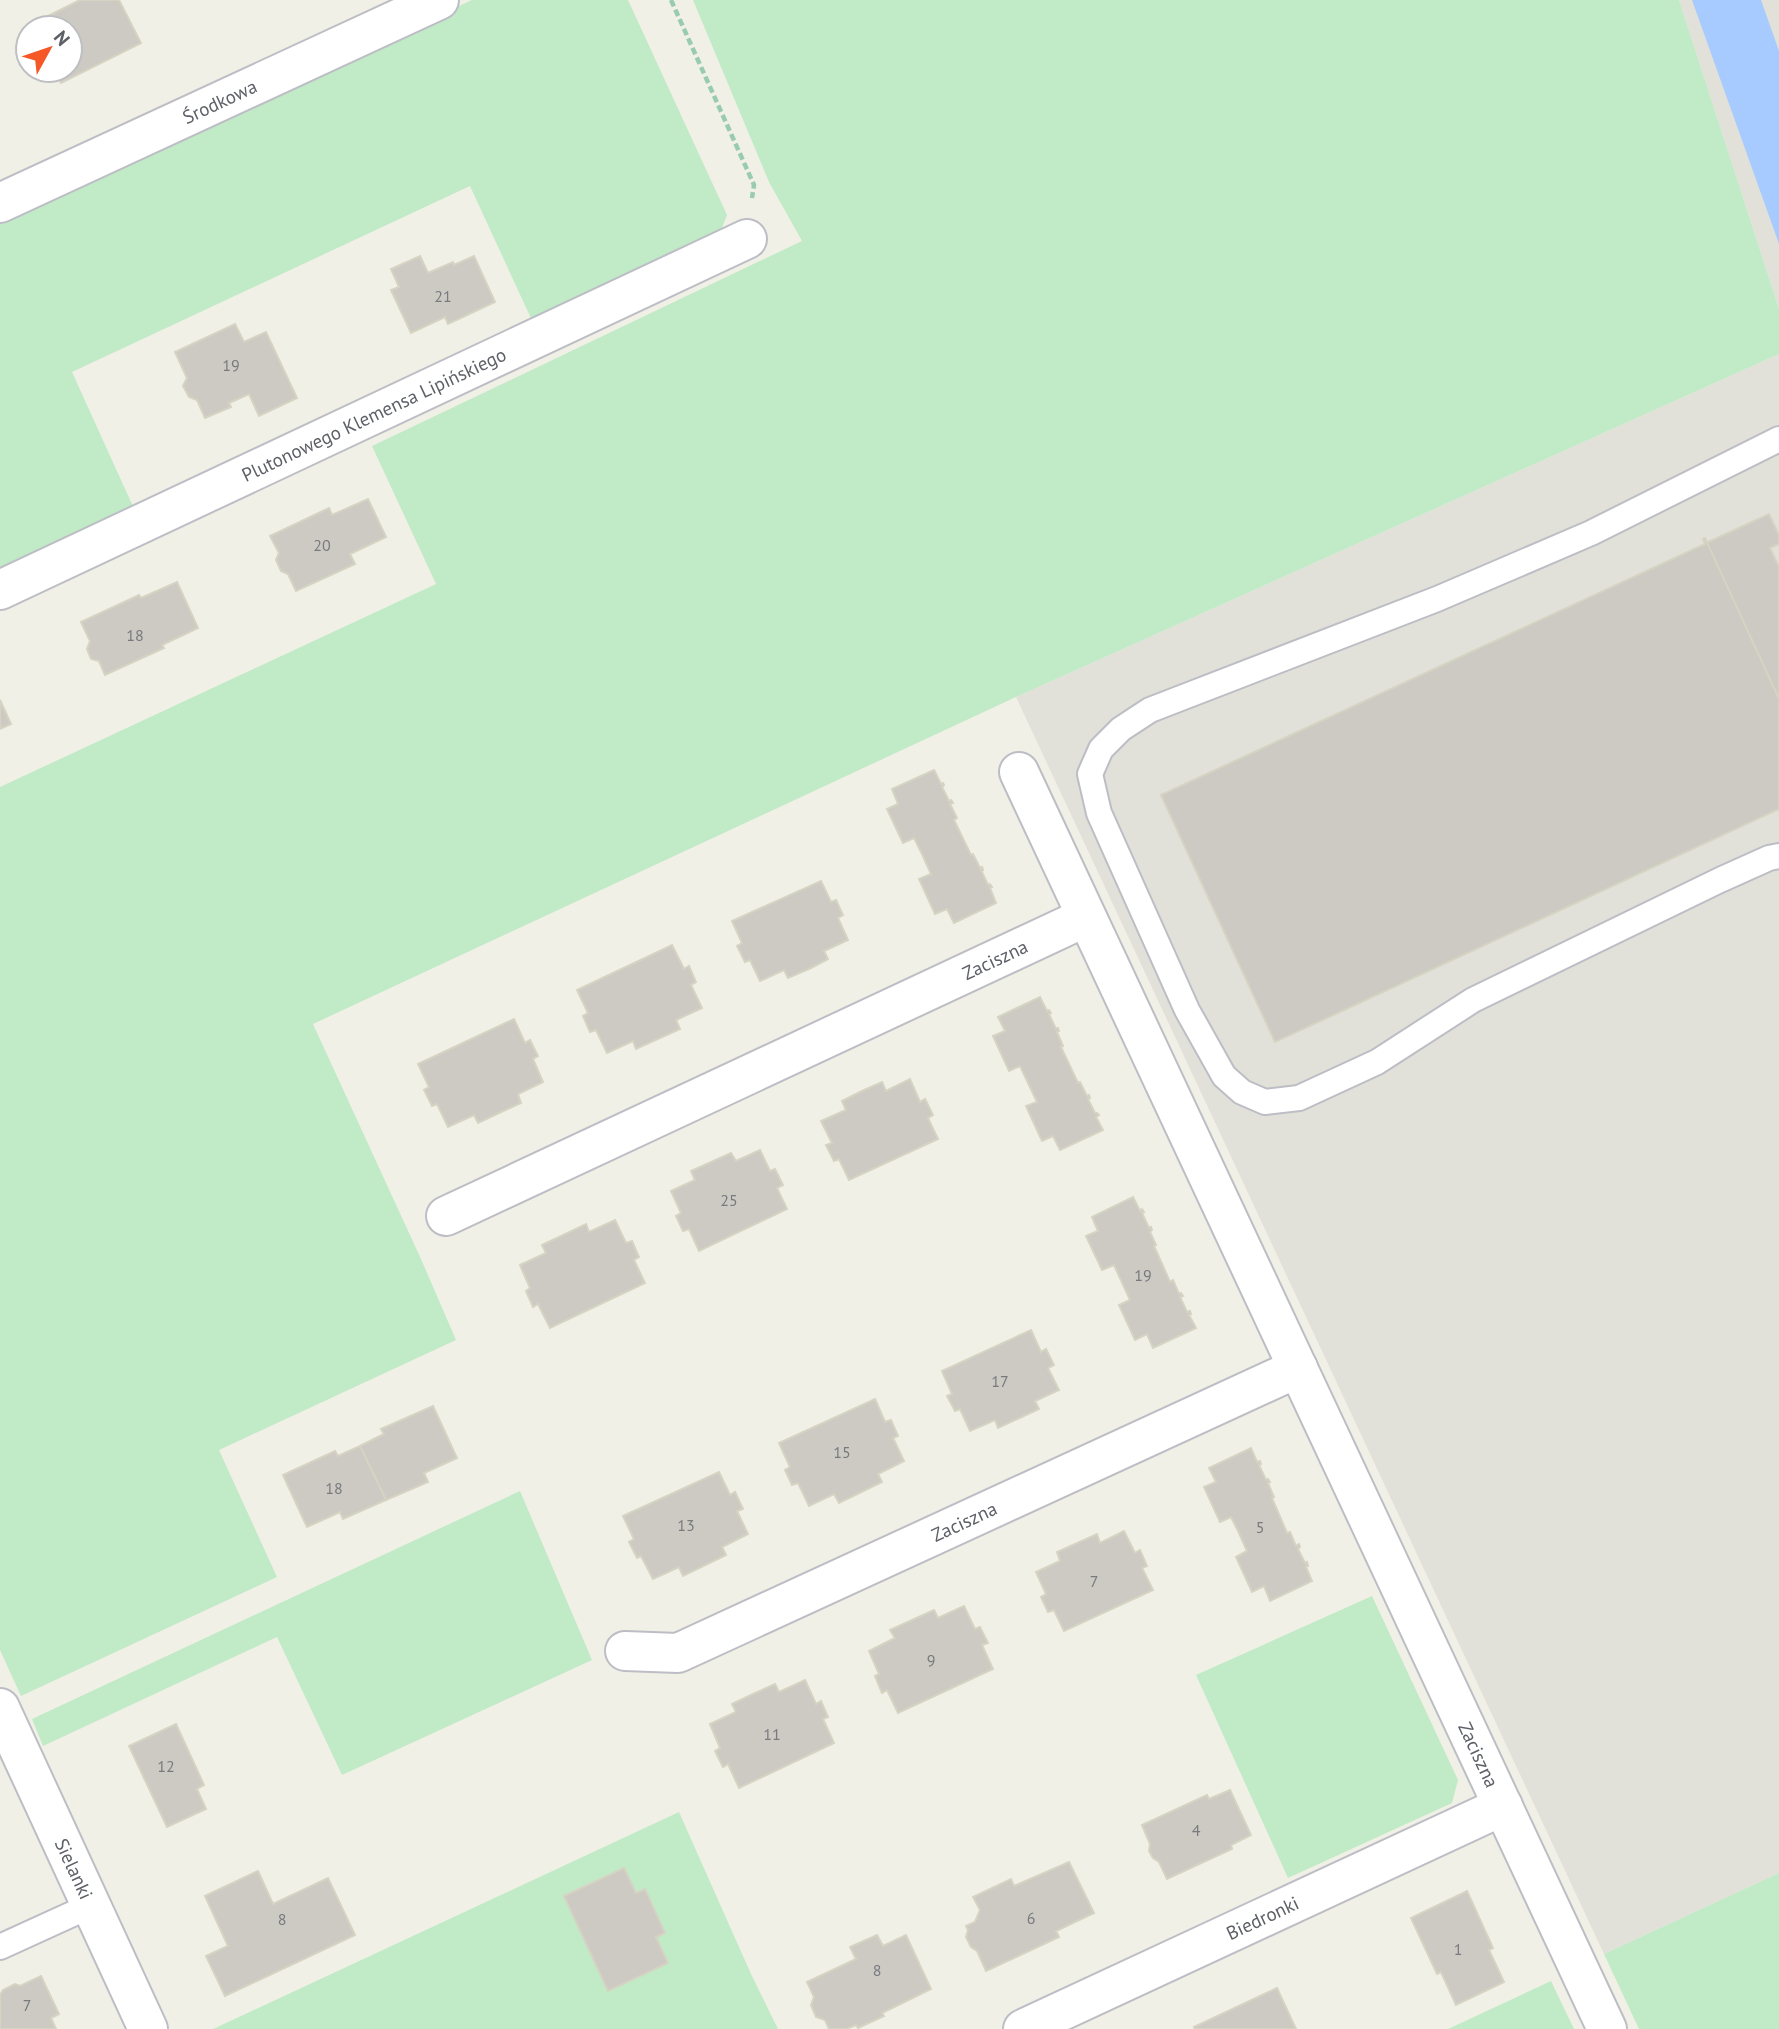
<svg xmlns="http://www.w3.org/2000/svg" width="1779" height="2029" font-family="'PT Sans',sans-serif">
	<style>
		.industrial { fill: #e1e1da }
		.green { fill: #c1eac7 }
		.water { fill: #a7cbff }
		.building { fill: #cccac3; stroke: #d6d3c3; stroke-width: 2 }
		.lines { fill: none; stroke-linecap: round; stroke-linejoin: round }
		.service-casing { stroke: #bdbec5; stroke-width: 28 }
		.minor-casing { stroke: #bdbec5; stroke-width: 42 }
		.path { stroke: #99ccaf; stroke-width: 4.5; stroke-dasharray: 7 3.5; stroke-linecap: butt }
		.service { stroke: #fff; stroke-width: 24 }
		.minor { stroke: #fff; stroke-width: 38 }
		.labels { text-anchor: middle; stroke-width: 6; stroke-linejoin: round; paint-order: stroke }
		.number-label { font-size: 16px; fill: #797a7e }
		.street-label { font-size: 19px; fill: #5d6067; stroke: #fff }
	</style>
	<rect width="100%" height="100%" fill="#f1f0e6"/>
	<!-- industrial -->
	<g class="industrial">
		<polygon points="1679,0 1779,0 1779,309 1768,275"/>
		<polygon points="1779,354 1779,1873 1604,1954 1016,697"/>
	</g>
	<!-- green -->
	<g class="green">
		<polygon points="472,0 628,0 727,215 717,241 535,327 470,186 72,372 136,513 0,575 0,215"/>
		<polygon points="693,0 1679,0 1779,309 1779,354 1016,697 313,1024 421,1259 456,1340 219,1450 277,1577 21,1696 0,1650 0,787 436,584 372,446 802,241 769,182"/>
		<polygon points="520,1491 592,1660 342,1775 277,1637 43,1746 32,1719"/>
		<polygon points="1372,1596 1458,1780 1452,1803 1288,1878 1196,1675"/>
		<polygon points="679,1812 751,1974 778,2029 213,2029"/>
		<polygon points="1779,1873 1779,2029 1639,2029 1604,1954"/>
		<polygon points="1551,1981 1574,2029 1448,2029"/>
	</g>
	<!-- water -->
	<polygon class="water" points="1692,0 1761,0 1779,51 1779,244"/>
	<!-- building -->
	<g class="building">
		<polygon points="80,0 119,0 141,43 61,83 55,70 70,70 70,28 34,28 32,24"/>
		<polygon points="420,256 428,273 453,262 454,265 474,256 495,302 448,324 445,317 411,333 391,290 399,287 391,269"/>
		<polygon points="235,324 244,342 266,332 297,398 259,416 249,394 229,403 231,407 205,418 197,400 189,397 183,386 187,378 175,352"/>
		<polygon points="368,499 386,537 350,554 355,564 296,591 288,574 281,571 276,560 279,553 270,536 329,508 332,515"/>
		<polygon points="1769,514 1779,535 1779,544 1770,548 1779,567 1779,699 1706,543"/>
		<polygon points="1705,538 1779,699 1779,809 1275,1042 1161,795 1705,544 1703,539"/>
		<polygon points="177,582 198,628 162,645 164,648 105,675 99,661 91,659 87,649 90,641 81,622 139,595 141,598"/>
		<polygon points="0,700 11,724 0,729"/>
		<polygon points="934,770 941,784 943,783 944,785 942,787 949,801 951,800 953,803 950,804 957,818 954,820 971,855 973,854 980,868 982,867 983,870 981,870 988,885 990,884 992,887 990,888 996,903 954,923 947,909 935,914 919,879 931,874 922,854 914,838 903,843 887,809 898,804 892,789"/>
		<polygon points="821,881 831,902 836,900 843,915 838,918 848,940 824,951 828,959 811,968 788,978 784,970 760,981 750,960 745,962 737,946 742,943 732,921"/>
		<polygon points="672,945 684,969 689,966 696,982 691,985 702,1008 676,1020 680,1029 636,1049 633,1041 607,1053 596,1030 590,1032 583,1016 588,1013 577,990"/>
		<polygon points="1040,997 1047,1011 1049,1010 1051,1013 1049,1014 1056,1029 1058,1028 1059,1031 1057,1032 1063,1046 1061,1047 1078,1083 1080,1082 1087,1096 1089,1095 1090,1098 1088,1099 1095,1113 1097,1113 1099,1115 1096,1117 1103,1130 1060,1150 1053,1136 1042,1141 1026,1106 1037,1102 1020,1066 1009,1071 993,1036 1005,1031 998,1017"/>
		<polygon points="514,1019 525,1043 530,1040 538,1056 533,1059 543,1082 518,1094 521,1103 499,1113 478,1123 474,1115 448,1127 437,1104 432,1106 424,1090 429,1087 418,1064"/>
		<polygon points="910,1079 920,1102 925,1099 933,1115 928,1118 938,1139 849,1180 839,1159 834,1161 826,1145 832,1143 821,1121 846,1110 842,1101 862,1091 882,1082 886,1091"/>
		<polygon points="760,1150 770,1171 775,1169 783,1185 777,1188 787,1209 699,1251 689,1229 683,1231 676,1216 681,1213 671,1191 695,1180 691,1171 731,1153 736,1161"/>
		<polygon points="1133,1197 1140,1211 1142,1209 1144,1212 1142,1213 1149,1228 1151,1227 1152,1230 1150,1232 1156,1245 1154,1246 1163,1266 1170,1282 1173,1280 1179,1294 1181,1293 1183,1296 1180,1297 1187,1312 1190,1311 1191,1314 1189,1315 1196,1328 1153,1348 1147,1334 1135,1340 1119,1305 1130,1300 1114,1265 1102,1270 1086,1236 1098,1231 1092,1217"/>
		<polygon points="615,1220 626,1243 632,1241 639,1257 634,1260 645,1283 550,1328 538,1304 533,1307 526,1291 530,1288 520,1265 546,1253 542,1245 586,1224 589,1232"/>
		<polygon points="1031,1330 1041,1352 1046,1349 1054,1365 1048,1368 1059,1390 1035,1401 1039,1409 998,1428 995,1420 970,1431 960,1409 955,1411 947,1396 952,1394 942,1371"/>
		<polygon points="875,1399 885,1422 891,1420 898,1436 893,1438 904,1461 878,1474 882,1482 839,1503 834,1494 809,1506 798,1483 792,1485 785,1470 790,1467 779,1443"/>
		<polygon points="433,1406 457,1458 424,1473 428,1482 386,1500 360,1446 384,1434 381,1429"/>
		<polygon points="360,1446 386,1500 343,1519 340,1512 307,1527 283,1475 335,1451 338,1456"/>
		<polygon points="1251,1448 1257,1462 1260,1461 1261,1464 1259,1465 1266,1480 1268,1479 1270,1482 1268,1483 1274,1497 1272,1498 1287,1533 1290,1532 1296,1546 1299,1544 1300,1547 1298,1549 1305,1563 1307,1562 1308,1566 1306,1567 1312,1581 1270,1601 1264,1586 1252,1592 1236,1557 1247,1551 1239,1533 1231,1517 1220,1522 1204,1487 1216,1482 1209,1468"/>
		<polygon points="719,1472 730,1495 735,1492 743,1509 737,1511 748,1534 722,1547 726,1555 683,1576 679,1567 653,1579 641,1556 637,1558 629,1542 634,1539 623,1516"/>
		<polygon points="1124,1531 1135,1553 1140,1550 1147,1566 1142,1568 1153,1590 1064,1631 1054,1610 1048,1612 1041,1597 1046,1594 1036,1572 1060,1561 1057,1552 1097,1534 1100,1543"/>
		<polygon points="964,1606 975,1629 980,1627 988,1643 982,1645 993,1669 898,1713 887,1690 882,1693 875,1676 879,1674 869,1651 895,1638 890,1630 934,1610 938,1618"/>
		<polygon points="805,1680 816,1704 821,1701 828,1717 823,1719 834,1743 739,1788 728,1764 723,1767 715,1751 720,1748 710,1724 736,1712 732,1704 751,1695 775,1684 779,1692"/>
		<polygon points="176,1724 204,1785 197,1789 206,1809 167,1827 129,1746"/>
		<polygon points="1230,1790 1251,1835 1231,1845 1232,1849 1167,1879 1159,1862 1153,1858 1149,1851 1150,1844 1142,1825 1207,1795 1209,1799"/>
		<polygon points="1069,1862 1094,1913 1056,1931 1059,1937 986,1971 977,1951 971,1947 966,1937 968,1930 966,1926 975,1922 980,1910 973,1897 1011,1879 1014,1886"/>
		<polygon points="624,1868 636,1893 645,1889 665,1933 656,1937 668,1963 608,1991 564,1896"/>
		<polygon points="258,1871 273,1904 328,1878 355,1935 225,1996 206,1956 228,1946 205,1896"/>
		<polygon points="1467,1891 1493,1948 1489,1950 1504,1982 1456,2005 1441,1972 1437,1974 1411,1918"/>
		<polygon points="877,1935 883,1946 906,1935 931,1989 882,2013 884,2016 858,2028 856,2025 846,2029 829,2029 825,2020 816,2017 811,2005 814,1997 807,1982 856,1959 850,1947"/>
		<polygon points="41,1976 59,2014 51,2018 56,2029 0,2029 0,1995 3,1990 15,1984 20,1986"/>
		<polygon points="1277,1988 1296,2029 1195,2029 1194,2027"/>
	</g>
	<g class="lines">
		<defs>
			<g id="service">
				<polyline points="1779,439 1591,533 1437,599 1150,710 1121,729 1101,749 1090,774 1099,813 1187,1010 1224,1076 1242,1092 1265,1102 1299,1098 1377,1062 1473,1000 1720,880 1769,858 1779,856"/>
				<polyline points="0,1947 92,1905"/>
			</g>
			<g id="minor">
				<path id="s1" d="M0,203l439,-203"/>
				<path id="s2" d="M0,590l747,-351"/>
				<path id="s3" d="M1019,772l588,1257"/>
				<path id="s4" d="M446,1216l640,-299"/>
				<path id="s5" d="M625,1651l53,2 620,-285"/>
				<path id="s6" d="M0,1708l148,321"/>
				<path id="s7" d="M1023,2029l480,-223"/>
			</g>
		</defs>
		<!-- service casing -->
		<use href="#service" class="service-casing"/>
		<!-- minor casing -->
		<use href="#minor" class="minor-casing"/>
		<!-- path -->
		<polyline class="path" points="671,0 754,185 752,198"/>
		<!-- service -->
		<use href="#service" class="service"/>
		<!-- minor -->
		<use href="#minor" class="minor"/>
	</g>
	<g class="labels">
		<!-- number labels -->
		<g class="number-label">
			<text x="443" y="302">21</text>
			<text x="231" y="371">19</text>
			<text x="322" y="551">20</text>
			<text x="135" y="641">18</text>
			<text x="729" y="1206">25</text>
			<text x="1143" y="1281">19</text>
			<text x="1000" y="1387">17</text>
			<text x="842" y="1458">15</text>
			<text x="334" y="1494">18</text>
			<text x="686" y="1531">13</text>
			<text x="1260" y="1533">5</text>
			<text x="1094" y="1587">7</text>
			<text x="931" y="1666">9</text>
			<text x="772" y="1740">11</text>
			<text x="166" y="1772">12</text>
			<text x="1196" y="1836">4</text>
			<text x="1031" y="1924">6</text>
			<text x="282" y="1925">8</text>
			<text x="1458" y="1955">1</text>
			<text x="877" y="1976">8</text>
			<text x="27" y="2011">7</text>
		</g>
		<!-- street labels -->
		<g class="street-label">
			<text dy="7" stroke="none"><textPath href="#s1" startOffset="242">Środkowa</textPath></text>
			<text dy="7" stroke="none"><textPath href="#s2" startOffset="413">Plutonowego Klemensa Lipińskiego</textPath></text>
			<text dy="7" stroke="none"><textPath href="#s4" startOffset="606">Zaciszna</textPath></text>
			<text dy="7" stroke="none"><textPath href="#s5" startOffset="368">Zaciszna</textPath></text>
			<text dy="7" stroke="none"><textPath href="#s3" startOffset="1085">Zaciszna</textPath></text>
			<text dy="7" stroke="none"><textPath href="#s6" startOffset="177">Sielanki</textPath></text>
			<text dy="7" stroke="none"><textPath href="#s7" startOffset="264">Biedronki</textPath></text>
		</g>
	</g>
	<!-- north arrow -->
	<g transform="translate(49 49) rotate(50)"><circle r="33" fill="#ffffff" stroke="#bebfc2" stroke-width="2"/>
	<path d="M0-5L12 26L0 18L-12 26Z" fill="#f65727"/>
	<text y="-10" font-size="19" font-weight="bold" text-anchor="middle" fill="#5d6067">N</text>
	</g>
</svg>
